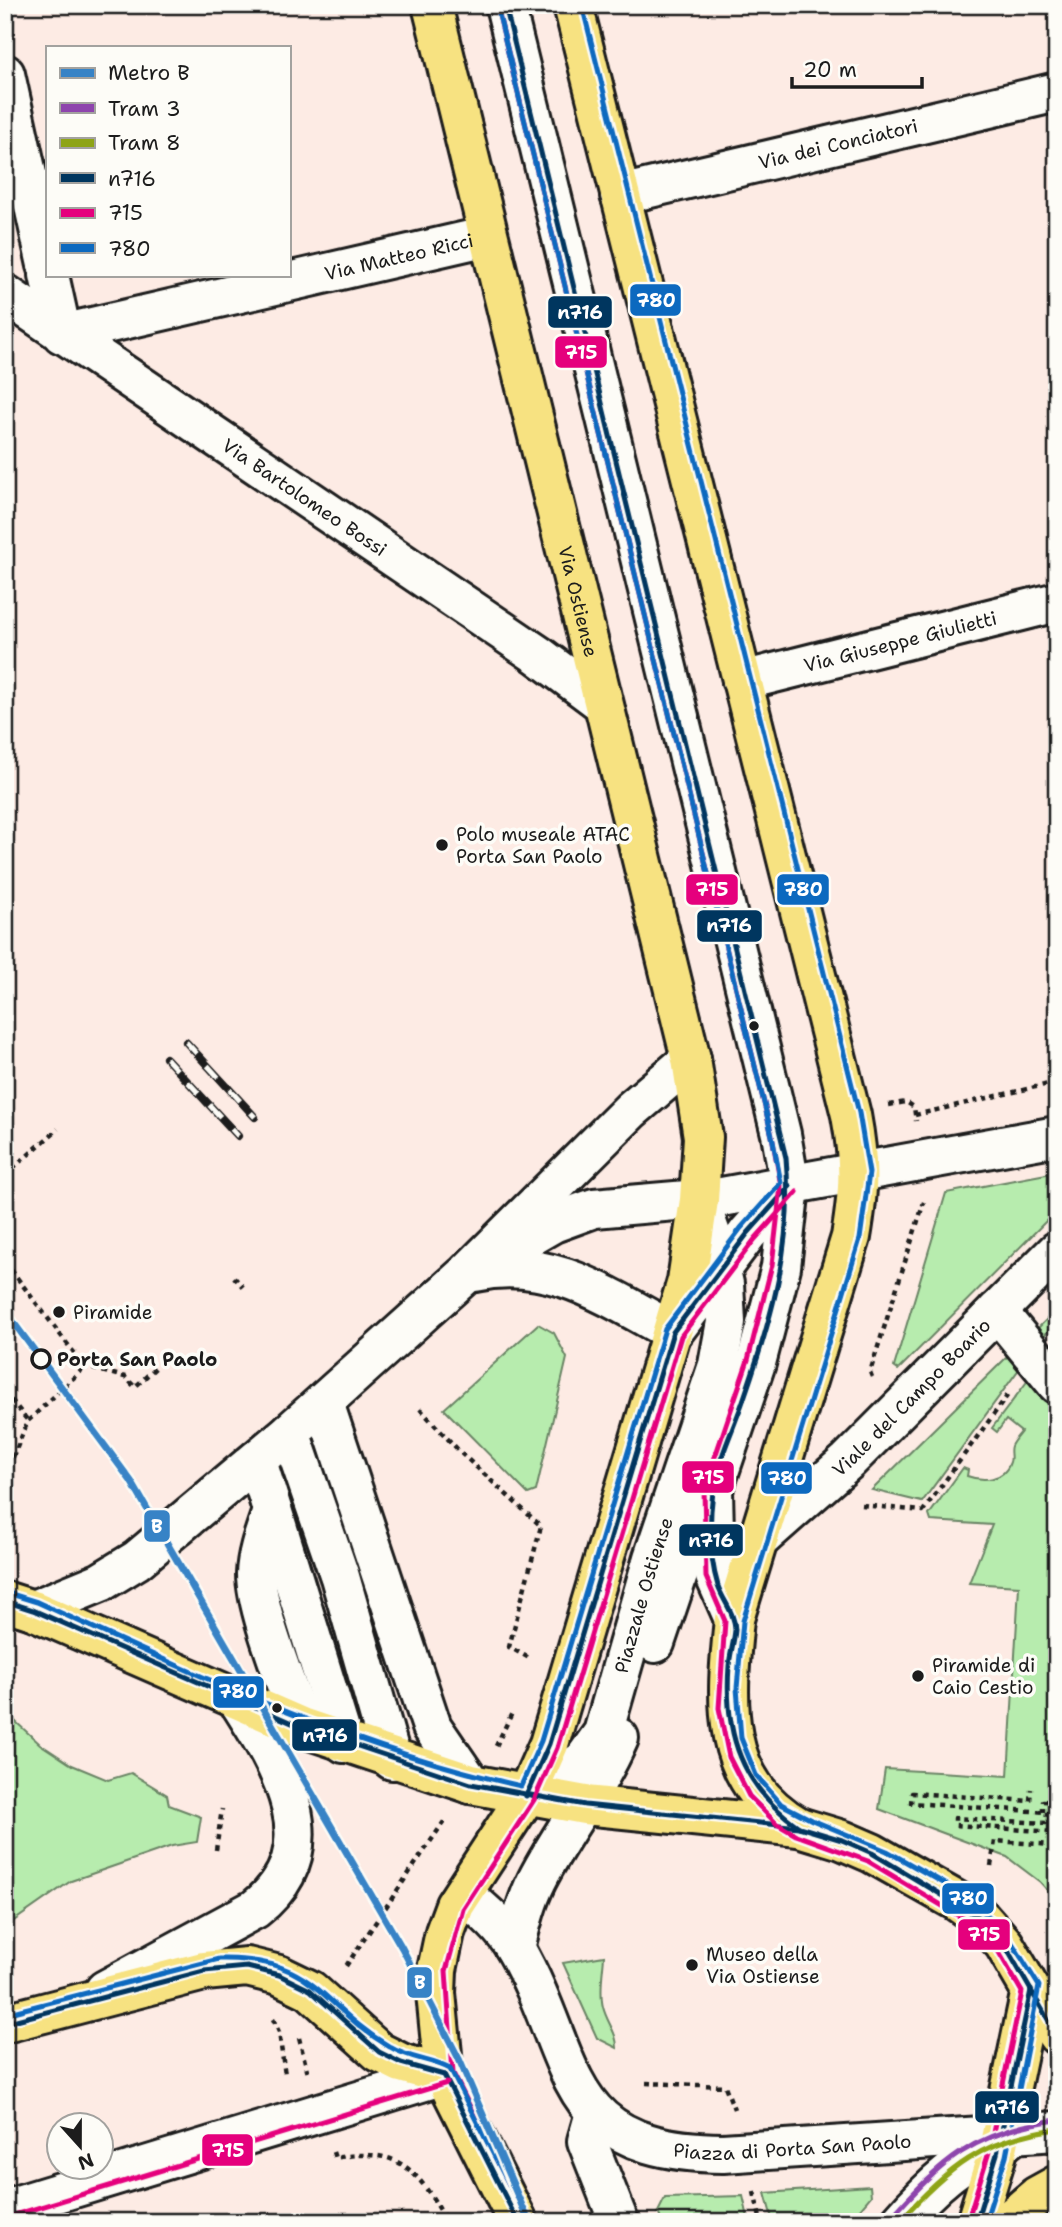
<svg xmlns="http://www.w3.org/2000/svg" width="1062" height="2227" font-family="'Shantell Sans',sans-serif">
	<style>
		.green { fill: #b7ecae; stroke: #6a8465; stroke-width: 2 }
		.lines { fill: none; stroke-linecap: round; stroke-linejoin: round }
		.minor-casing { stroke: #1c1c1c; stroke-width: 44 }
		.major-casing { stroke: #1c1c1c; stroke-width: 44 }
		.path { stroke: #1c1c1c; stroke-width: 4.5; stroke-dasharray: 5 5; stroke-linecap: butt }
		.minor { stroke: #fdfcf7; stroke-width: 38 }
		.major { stroke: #f7e281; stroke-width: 38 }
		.rail-casing { stroke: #1c1c1c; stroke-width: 8 }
		.rail { stroke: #fdfcf7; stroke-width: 5; stroke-dasharray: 16; stroke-linecap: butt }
		.bus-1-casing { stroke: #fdfcf7; stroke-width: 10 }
		.bus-2-casing { stroke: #fdfcf7; stroke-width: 10 }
		.bus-3-casing { stroke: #fdfcf7; stroke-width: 10 }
		.bus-1 { stroke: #00365f; stroke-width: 5 }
		.bus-2 { stroke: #e5007d; stroke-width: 5 }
		.bus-3 { stroke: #0c69bf; stroke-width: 5 }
		.tram-1-casing { stroke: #fdfcf7; stroke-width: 10 }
		.tram-2-casing { stroke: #fdfcf7; stroke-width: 10 }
		.tram-1 { stroke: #8e44ad; stroke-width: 5 }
		.tram-2 { stroke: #8ea416; stroke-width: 5 }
		.metro-1-casing { stroke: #fdfcf7; stroke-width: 12 }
		.metro-1 { stroke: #3783c6; stroke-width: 7 }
		.poi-dot { fill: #1c1c1c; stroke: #fdfcf7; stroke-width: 2.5 }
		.stop-dot { fill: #fdfcf7; stroke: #1c1c1c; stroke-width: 3.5 }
		.labels { text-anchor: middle; stroke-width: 7; stroke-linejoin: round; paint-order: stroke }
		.street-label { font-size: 19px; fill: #1c1c1c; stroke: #fdfcf7 }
		.poi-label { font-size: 19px; fill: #1c1c1c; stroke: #fdfcf7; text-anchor: start }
		.stop-label { font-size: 19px; font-weight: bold; fill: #1c1c1c; stroke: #fdfcf7; text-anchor: start }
		.line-badge { stroke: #fdfcf7; stroke-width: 2.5 }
		.badge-label { font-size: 19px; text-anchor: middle; font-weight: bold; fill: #fff }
	</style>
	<rect width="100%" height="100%" fill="#fdebe4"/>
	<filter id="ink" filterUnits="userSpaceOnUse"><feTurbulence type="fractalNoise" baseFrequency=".0143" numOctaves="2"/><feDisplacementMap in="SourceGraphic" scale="14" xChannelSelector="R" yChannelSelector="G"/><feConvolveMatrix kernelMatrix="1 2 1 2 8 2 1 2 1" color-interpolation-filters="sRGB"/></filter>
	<g filter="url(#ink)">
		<!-- green -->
		<g class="green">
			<polygon points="1057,1172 1057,1210 898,1370 894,1367 946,1193"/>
			<polygon points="1057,1309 1057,1318 1039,1343 1032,1334"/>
			<polygon points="538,1324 554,1333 567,1358 536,1491 528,1494 444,1409"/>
			<polygon points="1011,1353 1022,1365 922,1502 872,1490"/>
			<path d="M1029,1379l23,23 5,-3v502l-17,-19 -33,-25 -128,-48 6,-40 123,7 11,-190 -50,-3 23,-58 -61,-4 -2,-6 34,-47 5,2 -1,6c14,5 37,6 43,-14 2,-5 -1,-11 1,-16 2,-5 7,-10 10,-14l-15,-12 -9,12 -5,-4z"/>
			<polygon points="5,1712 40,1744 72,1765 108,1780 131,1773 167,1795 169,1805 201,1817 197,1842 172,1846 71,1881 5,1927"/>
			<path d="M604,1956c-1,16 -5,35 -1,51 4,16 14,25 14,41l-20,-10 -34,-75z"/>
			<polygon points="870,2186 871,2196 849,2222 773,2222 765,2193"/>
			<polygon points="743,2196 749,2222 662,2222 658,2212 665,2198"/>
		</g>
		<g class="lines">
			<defs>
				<g id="minor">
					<polyline points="505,5 781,1134 790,1186 781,1267 756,1363 713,1490 715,1576 734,1619"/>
					<polyline points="5,74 47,265"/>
					<path id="s1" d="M620,195l437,-103"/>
					<path id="s2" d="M49,275l13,59 426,-98"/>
					<path id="s3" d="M5,294l533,361 63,47"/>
					<path id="s4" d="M742,681l315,-79"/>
					<polyline points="513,1246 553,1223 594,1208 722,1197 1057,1136"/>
					<path d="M475,1272c75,-17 135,26 198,60l75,-99 42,-47"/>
					<polyline points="997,1311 1057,1384"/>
					<polyline points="324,1403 432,1727 471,1784"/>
					<polyline points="290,1432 340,1577 392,1760"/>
					<polyline points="257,1461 344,1743"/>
					<path d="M272,1511c-7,21 -15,41 -16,63 0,37 33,115 45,153"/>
					<path id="s5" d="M761,1538l87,-77 209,-210"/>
					<polyline points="33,1610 101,1582 137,1560 290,1432 466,1274 631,1110 691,1059"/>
					<polyline points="655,1643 686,1551 706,1506"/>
					<path id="s6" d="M526,1796l57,-35 20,-28 50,-175 65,-193 8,-43 -2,-38 -9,-39 -16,-45"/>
					<path id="s7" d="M463,1894c19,16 39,32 52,54 65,113 40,203 208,205l334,-22"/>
					<path d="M515,1948c6,-24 11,-46 22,-68 25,-49 60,-91 82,-142"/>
					<path d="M105,1990l150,-81c77,-60 25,-143 -16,-207"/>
					<polyline points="595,2113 587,2141 619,2222"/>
					<polyline points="5,2209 444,2075"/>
					<path d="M900,2222c31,-36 63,-65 107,-82"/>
				</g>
				<g id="major">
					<path id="s8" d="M432,5l259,1054 12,78 -4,63 -12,81 -138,463 -23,52 -71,109 -10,27 -8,38 -1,23 8,82 74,147"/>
					<path d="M573,5l278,1110c9,48 8,74 0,122l-117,382c-8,80 -17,161 65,208"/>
					<polyline points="5,1601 33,1610 301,1727 471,1784 585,1805 799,1827 842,1840 872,1853 955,1900 982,1919 1004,1944 1057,2035"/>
					<polyline points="5,2023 204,1971 247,1967 279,1975 310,1990 379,2052 401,2063 444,2075"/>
					<polyline points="976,2222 997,2154 1031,1990"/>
					<polyline points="1007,2222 1037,2196 1057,2185"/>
				</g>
			</defs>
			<!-- minor casing -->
			<use href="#minor" class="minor-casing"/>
			<!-- major casing -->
			<use href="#major" class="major-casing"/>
			<!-- path -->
			<g class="path">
				<polyline points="889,1105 906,1102 914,1107 916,1121"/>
				<polyline points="915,1115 1057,1082"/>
				<polyline points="5,1175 58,1129"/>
				<polyline points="5,1262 85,1367 125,1377 135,1387 165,1359"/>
				<polyline points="234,1277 243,1287"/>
				<polyline points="872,1377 870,1372 924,1202"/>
				<polyline points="5,1392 28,1421"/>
				<polyline points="420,1409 462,1454 541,1526 509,1647 531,1659"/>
				<polyline points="5,1476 28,1421 85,1367"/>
				<polyline points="862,1505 923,1511 1010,1392"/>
				<polyline points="496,1746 512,1713"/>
				<polyline points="1043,1812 1043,1801 1057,1802"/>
				<polyline points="1047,1818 1057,1819"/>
				<polyline points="216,1850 222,1809"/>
				<polyline points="991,1866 995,1841 1053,1845 1054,1832 955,1825 955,1818 1046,1823 1047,1812 911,1803 912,1793 1030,1801 1031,1789"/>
				<polyline points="346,1966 445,1820"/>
				<polyline points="273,2019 279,2032 285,2075"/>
				<polyline points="299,2038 308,2074"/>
				<polyline points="646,2083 725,2086 734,2109"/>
				<path d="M333,2152l2,6c64,-12 82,11 112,64"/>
				<polyline points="754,2192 761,2222"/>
			</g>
			<!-- minor -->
			<use href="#minor" class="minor"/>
			<!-- major -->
			<use href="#major" class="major"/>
			<defs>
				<g id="rail">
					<polyline points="186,1042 255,1117"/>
					<polyline points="166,1058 238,1136"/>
				</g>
			</defs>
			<!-- rail casing -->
			<use href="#rail" class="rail-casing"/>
			<!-- rail -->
			<use href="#rail" class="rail"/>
			<defs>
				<g id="bus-1">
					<path d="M505,5l281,1153c8,85 -15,163 -43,243 -10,29 -25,59 -30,90 -4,31 -4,65 5,95 5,15 17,27 17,44 -1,12 -5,24 -6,36 -5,69 13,121 70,161"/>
					<polyline points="5,1601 33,1610 301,1727 471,1784 585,1805 799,1827 842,1840 872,1853 982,1919 1004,1944 1057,2035"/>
					<polyline points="526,1796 549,1744 673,1332 748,1233 790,1186"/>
					<polyline points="5,2023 204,1971 247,1967 279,1975 310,1990 379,2052 401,2063 444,2075"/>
					<polyline points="444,2075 518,2222"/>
					<polyline points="976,2222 997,2154 1031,1990"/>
				</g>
				<g id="bus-2">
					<polyline points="497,7 772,1136 781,1186 772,1265 748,1360 704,1489 706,1577 725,1621 719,1708 729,1757 749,1796 777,1824 796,1835 868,1861 976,1926 997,1949 1022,1992 989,2152 968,2219"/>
					<polyline points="8,2217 447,2083"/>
					<polyline points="526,2218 453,2073 446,1971 463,1909 534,1800 557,1748 681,1336 755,1239 797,1192"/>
				</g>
				<g id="bus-3">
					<polyline points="582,5 859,1113 869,1173 860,1239 743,1621 737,1688 741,1738 756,1775 781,1804 812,1820 887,1851 963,1894 1004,1930 1039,1986 1006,2156 985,2222"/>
					<path d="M8,1593l29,9c158,72 313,146 484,184l20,-45 124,-412 76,-101 40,-45 -9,-47 -275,-1129"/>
					<path d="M5,2014l214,-55c98,-2 100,46 171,88 19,12 42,12 60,22l76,149"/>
				</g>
			</defs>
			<!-- bus-1 casing -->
			<use href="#bus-1" class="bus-1-casing"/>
			<!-- bus-2 casing -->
			<use href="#bus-2" class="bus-2-casing"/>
			<!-- bus-3 casing -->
			<use href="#bus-3" class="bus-3-casing"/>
			<!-- bus-1 -->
			<use href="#bus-1" class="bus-1"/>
			<!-- bus-2 -->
			<use href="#bus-2" class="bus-2"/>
			<!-- bus-3 -->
			<use href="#bus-3" class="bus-3"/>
			<defs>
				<path id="tram-1" d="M887,2222c55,-61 86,-91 170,-102"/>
				<path id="tram-2" d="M899,2222c48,-54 84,-83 158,-93"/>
			</defs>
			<!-- tram-1 casing -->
			<use href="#tram-1" class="tram-1-casing"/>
			<!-- tram-2 casing -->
			<use href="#tram-2" class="tram-2-casing"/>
			<!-- tram-1 -->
			<use href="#tram-1" class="tram-1"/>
			<!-- tram-2 -->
			<use href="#tram-2" class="tram-2"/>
			<defs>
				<polyline id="metro-1" points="5,1311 131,1481 402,1948 459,2059 529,2222"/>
			</defs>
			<!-- metro-1 casing -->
			<use href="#metro-1" class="metro-1-casing"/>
			<!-- metro-1 -->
			<use href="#metro-1" class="metro-1"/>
		</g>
	</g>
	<!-- markers -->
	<g class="poi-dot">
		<circle cx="442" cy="845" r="7"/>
		<circle cx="754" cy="1026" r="6"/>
		<circle cx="59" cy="1312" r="7"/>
		<circle cx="918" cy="1676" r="7"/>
		<circle cx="277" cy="1708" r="6"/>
		<circle cx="692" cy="1965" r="7"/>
	</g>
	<circle class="stop-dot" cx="41" cy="1359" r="9"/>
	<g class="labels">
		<!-- street labels -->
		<g class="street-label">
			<text dy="7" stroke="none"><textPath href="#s1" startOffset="224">Via dei Conciatori</textPath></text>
			<text dy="7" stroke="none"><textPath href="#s2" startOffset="406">Via Matteo Ricci</textPath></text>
			<text dy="7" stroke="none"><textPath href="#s3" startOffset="362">Via Bartolomeo Bossi</textPath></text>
			<text dy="7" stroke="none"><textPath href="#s8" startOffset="614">Via Ostiense</textPath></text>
			<text dy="7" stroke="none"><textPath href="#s4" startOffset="163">Via Giuseppe Giulietti</textPath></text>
			<text dy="7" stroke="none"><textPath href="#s5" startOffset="206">Viale del Campo Boario</textPath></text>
			<text dy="7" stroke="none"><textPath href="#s6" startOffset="245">Piazzale Ostiense</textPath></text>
			<text dy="7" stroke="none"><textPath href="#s7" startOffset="466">Piazza di Porta San Paolo</textPath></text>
		</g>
		<!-- poi labels -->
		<g class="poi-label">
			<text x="456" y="841">Polo museale ATAC<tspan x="456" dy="22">Porta San Paolo</tspan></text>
			<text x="73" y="1319">Piramide</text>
			<text x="932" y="1672">Piramide di<tspan x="932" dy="22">Caio Cestio</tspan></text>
			<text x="706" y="1961">Museo della<tspan x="706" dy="22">Via Ostiense</tspan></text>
		</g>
		<!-- stop labels -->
		<g class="stop-label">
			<text x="57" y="1366">Porta San Paolo</text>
		</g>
	</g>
	<g class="line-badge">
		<rect x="629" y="283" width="53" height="34" rx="7" fill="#0c69bf"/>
		<rect x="547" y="295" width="66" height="34" rx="7" fill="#00365f"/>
		<rect x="554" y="335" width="54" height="34" rx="7" fill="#e5007d"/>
		<rect x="776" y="873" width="54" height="33" rx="7" fill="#0c69bf"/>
		<rect x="685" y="873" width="54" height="33" rx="7" fill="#e5007d"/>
		<rect x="696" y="909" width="67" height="34" rx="7" fill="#00365f"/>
		<rect x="681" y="1460" width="54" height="34" rx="7" fill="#e5007d"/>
		<rect x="760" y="1461" width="53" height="34" rx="7" fill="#0c69bf"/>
		<rect x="143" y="1509" width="28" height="34" rx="7" fill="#3783c6"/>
		<rect x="678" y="1523" width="66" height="34" rx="7" fill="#00365f"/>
		<rect x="212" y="1675" width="53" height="34" rx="7" fill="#0c69bf"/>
		<rect x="291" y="1718" width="67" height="34" rx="7" fill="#00365f"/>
		<rect x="941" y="1882" width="54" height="33" rx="7" fill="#0c69bf"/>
		<rect x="957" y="1918" width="54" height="33" rx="7" fill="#e5007d"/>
		<rect x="406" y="1966" width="27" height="33" rx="7" fill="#3783c6"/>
		<rect x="974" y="2090" width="66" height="34" rx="7" fill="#00365f"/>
		<rect x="201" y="2133" width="53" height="34" rx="7" fill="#e5007d"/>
	</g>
	<g class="badge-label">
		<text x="656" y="307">780</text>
		<text x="580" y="319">n716</text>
		<text x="581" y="359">715</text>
		<text x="803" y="896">780</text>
		<text x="712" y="896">715</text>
		<text x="729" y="932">n716</text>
		<text x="708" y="1484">715</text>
		<text x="787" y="1485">780</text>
		<text x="157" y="1533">B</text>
		<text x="711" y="1547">n716</text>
		<text x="238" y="1698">780</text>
		<text x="325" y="1742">n716</text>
		<text x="968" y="1905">780</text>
		<text x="984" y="1941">715</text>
		<text x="420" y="1989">B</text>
		<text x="1007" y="2114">n716</text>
		<text x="228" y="2157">715</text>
	</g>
	<!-- margin -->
	<rect width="1062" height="2227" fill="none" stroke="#fdfcf7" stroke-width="28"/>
	<rect x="14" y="14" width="1034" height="2199" fill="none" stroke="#1c1c1c" stroke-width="2.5" filter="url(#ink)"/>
	<!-- legend -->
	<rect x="46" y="46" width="245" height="231" fill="#fdfcf7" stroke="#a3a29f" stroke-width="2"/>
	<rect x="60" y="68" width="35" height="10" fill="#3783c6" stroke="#a3a29f" stroke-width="2"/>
	<text x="108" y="80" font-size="21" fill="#1c1c1c">Metro B</text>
	<rect x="60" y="103" width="35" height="10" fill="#8e44ad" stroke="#a3a29f" stroke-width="2"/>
	<text x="108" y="116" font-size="21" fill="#1c1c1c">Tram 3</text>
	<rect x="60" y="138" width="35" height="10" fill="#8ea416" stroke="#a3a29f" stroke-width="2"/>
	<text x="108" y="150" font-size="21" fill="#1c1c1c">Tram 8</text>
	<rect x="60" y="173" width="35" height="10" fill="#00365f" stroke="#a3a29f" stroke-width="2"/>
	<text x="108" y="186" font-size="21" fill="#1c1c1c">n716</text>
	<rect x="60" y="208" width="35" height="10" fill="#e5007d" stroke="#a3a29f" stroke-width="2"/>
	<text x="108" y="220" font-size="21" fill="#1c1c1c">715</text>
	<rect x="60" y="243" width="35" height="10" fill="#0c69bf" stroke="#a3a29f" stroke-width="2"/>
	<text x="108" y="256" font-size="21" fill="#1c1c1c">780</text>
	<!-- north arrow -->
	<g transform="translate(80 2146) rotate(159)"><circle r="33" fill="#fdfcf7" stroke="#a3a29f" stroke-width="2"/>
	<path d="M0-5L12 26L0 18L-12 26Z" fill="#1c1c1c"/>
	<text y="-10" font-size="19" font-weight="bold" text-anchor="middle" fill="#1c1c1c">N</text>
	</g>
	<!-- scale -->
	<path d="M792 77v10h130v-10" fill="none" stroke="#1c1c1c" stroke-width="3.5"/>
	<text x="803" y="77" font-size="21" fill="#1c1c1c" stroke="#fdfcf7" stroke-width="5" paint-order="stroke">20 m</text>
</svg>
